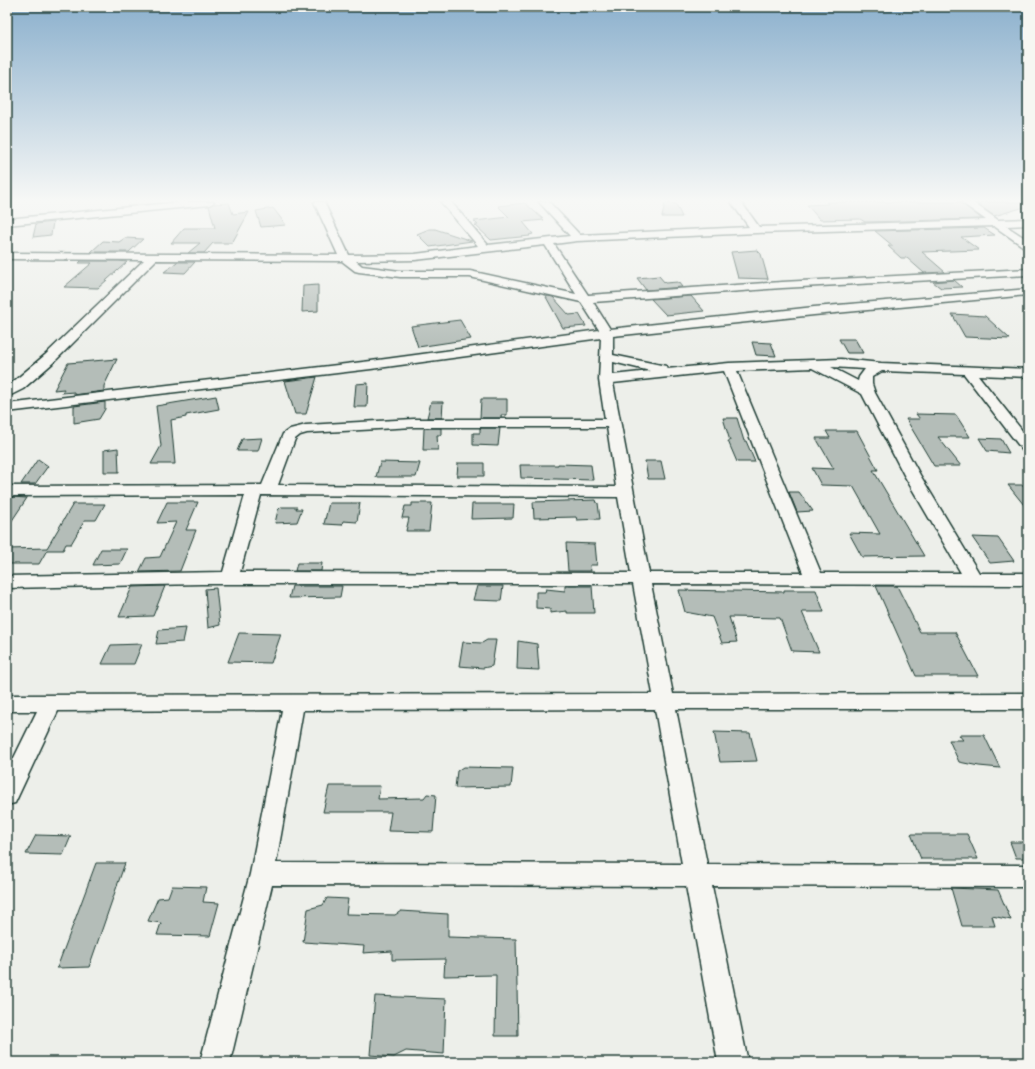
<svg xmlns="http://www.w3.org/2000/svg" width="1035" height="1069" font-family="'Playpen Sans',sans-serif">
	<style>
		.building { fill: #b4bdb8; stroke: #1f3d34 }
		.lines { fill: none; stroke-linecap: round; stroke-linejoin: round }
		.street-casing { stroke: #1f3d34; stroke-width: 3 }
		.street { fill: #f6f6f2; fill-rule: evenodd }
	</style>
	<rect width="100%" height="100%" fill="#edefea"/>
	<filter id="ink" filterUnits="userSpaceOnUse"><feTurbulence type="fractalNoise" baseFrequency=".025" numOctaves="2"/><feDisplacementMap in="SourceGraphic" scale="8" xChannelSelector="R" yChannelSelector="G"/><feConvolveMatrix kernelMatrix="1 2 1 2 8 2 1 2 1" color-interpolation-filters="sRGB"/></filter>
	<g filter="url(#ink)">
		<!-- building -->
		<g class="building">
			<polygon points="826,202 960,202 982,219 865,222 860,219 820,220 807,205 828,204"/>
			<polygon points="975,202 1028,202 1028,206 994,216"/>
			<polygon points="229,203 233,214 249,212 232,243 213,243 204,253 188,253 200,243 171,243 184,228 215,228 209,206 213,204"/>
			<polygon points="525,203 544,220 523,222 533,234 529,235 530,236 491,240 475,225 478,225 474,221 509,217 498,206"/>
			<polygon points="665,203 676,204 682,217 662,217"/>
			<polygon points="273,208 286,225 261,227 256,211"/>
			<polygon points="53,222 51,235 33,237 36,224"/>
			<polygon points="984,228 995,235 961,237 979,250 922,252 945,272 924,273 907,258 901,258 888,246 893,246 875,231"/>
			<polygon points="429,229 435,229 472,241 430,247 417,234"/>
			<polygon points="125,238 143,239 129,252 91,252 103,241 119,242"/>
			<polygon points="757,250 761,254 768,279 738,278 731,252"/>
			<polygon points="81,261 119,261 127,262 98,288 64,287 92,263 79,263"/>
			<polygon points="177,262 195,262 185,273 164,272"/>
			<polygon points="659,276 665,283 678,282 682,287 646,290 637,278"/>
			<polygon points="954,280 962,287 941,288 933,282"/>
			<polygon points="318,285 318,311 302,312 303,286"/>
			<polygon points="548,296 553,297 569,315 579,314 586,326 563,328 546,297"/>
			<polygon points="691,296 704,311 666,315 651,299"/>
			<polygon points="952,314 985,316 1010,339 965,337"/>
			<polygon points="460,320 471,339 418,347 411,326"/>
			<polygon points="839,339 855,339 863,353 847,353"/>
			<polygon points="752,342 771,343 776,356 756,355"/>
			<polygon points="117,359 104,386 104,391 74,395 74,392 62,393 64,389 54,390 68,363"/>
			<polygon points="317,377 306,414 295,414 285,381"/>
			<polygon points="368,383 367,407 354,407 356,384"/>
			<polygon points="216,396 219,409 186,415 186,417 171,420 175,464 151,464 161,446 156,406"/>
			<polygon points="481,399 507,399 507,415 501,415 501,418 480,418"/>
			<polygon points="105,402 105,409 99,419 74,423 74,406"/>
			<polygon points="431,402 443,402 442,418 427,418"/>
			<polygon points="916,414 956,415 970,437 938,437 961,466 934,466 906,419 920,419"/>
			<polygon points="723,418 737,418 744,441 746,441 755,462 737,462 728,441 730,441"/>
			<polygon points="425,428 441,428 441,435 437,435 438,450 423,450 424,429"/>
			<polygon points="480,428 500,428 498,446 473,445 473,433 480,433"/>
			<polygon points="826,431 857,431 878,470 873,470 924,556 862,557 849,533 880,534 853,486 821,485 812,468 834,469 816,438 830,438"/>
			<polygon points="262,438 258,451 237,451 242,439"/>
			<polygon points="979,438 1001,439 1009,453 987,451"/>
			<polygon points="118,448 119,472 104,472 104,450"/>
			<polygon points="38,459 48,466 35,484 21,484"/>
			<polygon points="645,461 661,461 665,479 648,479"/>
			<polygon points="380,462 420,463 416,477 376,477"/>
			<polygon points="458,463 484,463 484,476 457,476"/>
			<polygon points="558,464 591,465 593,480 521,478 520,465 558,465"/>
			<polygon points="1008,485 1028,485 1028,510"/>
			<polygon points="789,492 799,492 813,511 797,512"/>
			<polygon points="12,497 27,498 7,528 7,504"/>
			<polygon points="596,500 597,503 598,503 600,519 577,520 576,517 534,518 533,502"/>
			<polygon points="167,502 198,502 186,530 196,530 180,571 139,572 146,558 160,557 176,522 157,523"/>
			<polygon points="329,503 360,503 357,522 343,521 342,525 324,524"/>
			<polygon points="412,503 432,503 429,531 406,531 409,518 402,518 405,506 412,506"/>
			<polygon points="73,504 105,504 96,520 85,520 71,544 66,544 63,550 47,550 39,564 7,564 7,549 47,548"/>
			<polygon points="472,504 514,504 513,518 471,519"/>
			<polygon points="281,507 297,507 296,509 302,509 297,522 275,523 278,510"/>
			<polygon points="972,537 998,538 1014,561 990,563"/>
			<polygon points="566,543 595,544 597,565 590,565 591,571 568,571"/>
			<polygon points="101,549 127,549 120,564 93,565"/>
			<polygon points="297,563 322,563 321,571 295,571"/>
			<polygon points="165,586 153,616 119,617 132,587"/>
			<polygon points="292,586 342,586 340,597 289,598"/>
			<polygon points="477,586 503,586 501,601 473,600"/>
			<polygon points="565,586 592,586 594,613 567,613 567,611 550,613 550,609 536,608 536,592 545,592 546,589 565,591"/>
			<polygon points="876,586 897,586 920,632 955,632 978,676 916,676"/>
			<polygon points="216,588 220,625 208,628 205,589"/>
			<polygon points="679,590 784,592 784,590 816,590 824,612 802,612 819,652 792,651 780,618 729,617 737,642 722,643 712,617 685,612"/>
			<polygon points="186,628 183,642 156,644 159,630"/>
			<polygon points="239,633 281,634 271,663 228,662"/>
			<polygon points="487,640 496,640 492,666 483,668 459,666 463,642 482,643"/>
			<polygon points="518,641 537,644 539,670 517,669"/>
			<polygon points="142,644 134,664 102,664 111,645"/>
			<polygon points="714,732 750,733 757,761 720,762"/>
			<polygon points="959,735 984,735 1000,768 979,766 959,762 949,740 963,740"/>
			<polygon points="463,767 513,768 511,787 455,788 457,771"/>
			<polygon points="329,786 380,786 378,799 424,798 427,794 436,795 433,832 388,831 391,812 323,812"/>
			<polygon points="911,834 967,834 978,859 921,859"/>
			<polygon points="36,835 71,836 63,855 26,854"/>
			<polygon points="1010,842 1028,842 1028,858 1016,858"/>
			<polygon points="96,863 125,863 89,967 57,968"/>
			<polygon points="172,886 206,887 203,902 219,903 210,936 157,935 161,923 148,921 158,898 168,897"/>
			<polygon points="951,888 998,890 1011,920 992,916 995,926 962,926"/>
			<polygon points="327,898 348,899 346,914 395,915 401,911 448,914 448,937 516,939 518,1036 495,1036 496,975 444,976 445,959 392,960 392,951 363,953 364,946 303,942 308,909 323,905"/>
			<polygon points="375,996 446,999 444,1054 406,1051 394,1057 370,1055"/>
		</g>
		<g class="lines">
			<defs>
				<g id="street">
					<polygon points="180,202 214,202 209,205 7,225 7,219"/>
					<path d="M314,202h10l25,53 66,-1 63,-8 -37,-44h10l37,43 82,-9 -31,-34h10l31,33 169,-8 -18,-25h10l18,25 227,-7 -25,-18h11l26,18 30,-1v6l-22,1 22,14v8l-4,-1 -30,-21 -238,7 -179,8 -23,3 34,51 194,-13 246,-13v6l-246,13 -189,14 17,27 204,-22 214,-18v6l-214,20 -201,21v19l53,11 1,3 62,-6 112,-4 40,4 147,6v8l-50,-2 50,63v14l-5,-1 -59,-77 -82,-3 -10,6v7l3,9 45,82 59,98h49v12l-377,-1 22,110 355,-1v16h-352l31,155 321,1v22l-316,-1 36,176h-30l-32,-176 -414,-1 -42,177h-30l50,-188 32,-164 -224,1 -43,92 -8,2v-33l30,-61h-30v-16l646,-1 -20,-110h-432l-194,4v-12l216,-4 22,-77 -238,1v-10l255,-1 21,-51 7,-5 16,-4 108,-6h191l-6,-39 2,-42 -230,31 -364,43v-8l364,-43 228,-31 -18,-28 -111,-25h-70l-41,-5 -4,-1 -13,-10 -186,-1 -101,101 -32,28 -16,8v-10l38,-32 99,-95 -137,-1v-6l331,2zM545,245l31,49 -106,-23h-70l-38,-5 -6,-5 59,-1zM613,362l37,9 -37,4zM831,367l34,2 -6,8 -1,4zM812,368l50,26 42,81 57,98h-140l-84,-202zM724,371l79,202h-154l-36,-190zM414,427h193l9,60 -338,-2 17,-46 5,-4 7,-2zM261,495l357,2 13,76 -391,-1zM655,709l27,155 -406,-1 27,-153z"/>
				</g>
			</defs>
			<!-- street casing -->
			<use href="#street" class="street-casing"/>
			<!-- street -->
			<use href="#street" class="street"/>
		</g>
	</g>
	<!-- sky -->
	<linearGradient id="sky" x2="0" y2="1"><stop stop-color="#8bb0cd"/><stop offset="0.57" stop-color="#f7f8f6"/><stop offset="1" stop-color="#f7f8f6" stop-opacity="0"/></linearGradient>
	<rect width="1035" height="352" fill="url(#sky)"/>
	<!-- margin -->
	<rect width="1035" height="1069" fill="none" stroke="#f6f6f2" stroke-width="24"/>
	<rect x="12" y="12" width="1011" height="1045" fill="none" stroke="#1f3d34" stroke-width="1.5" filter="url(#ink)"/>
</svg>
